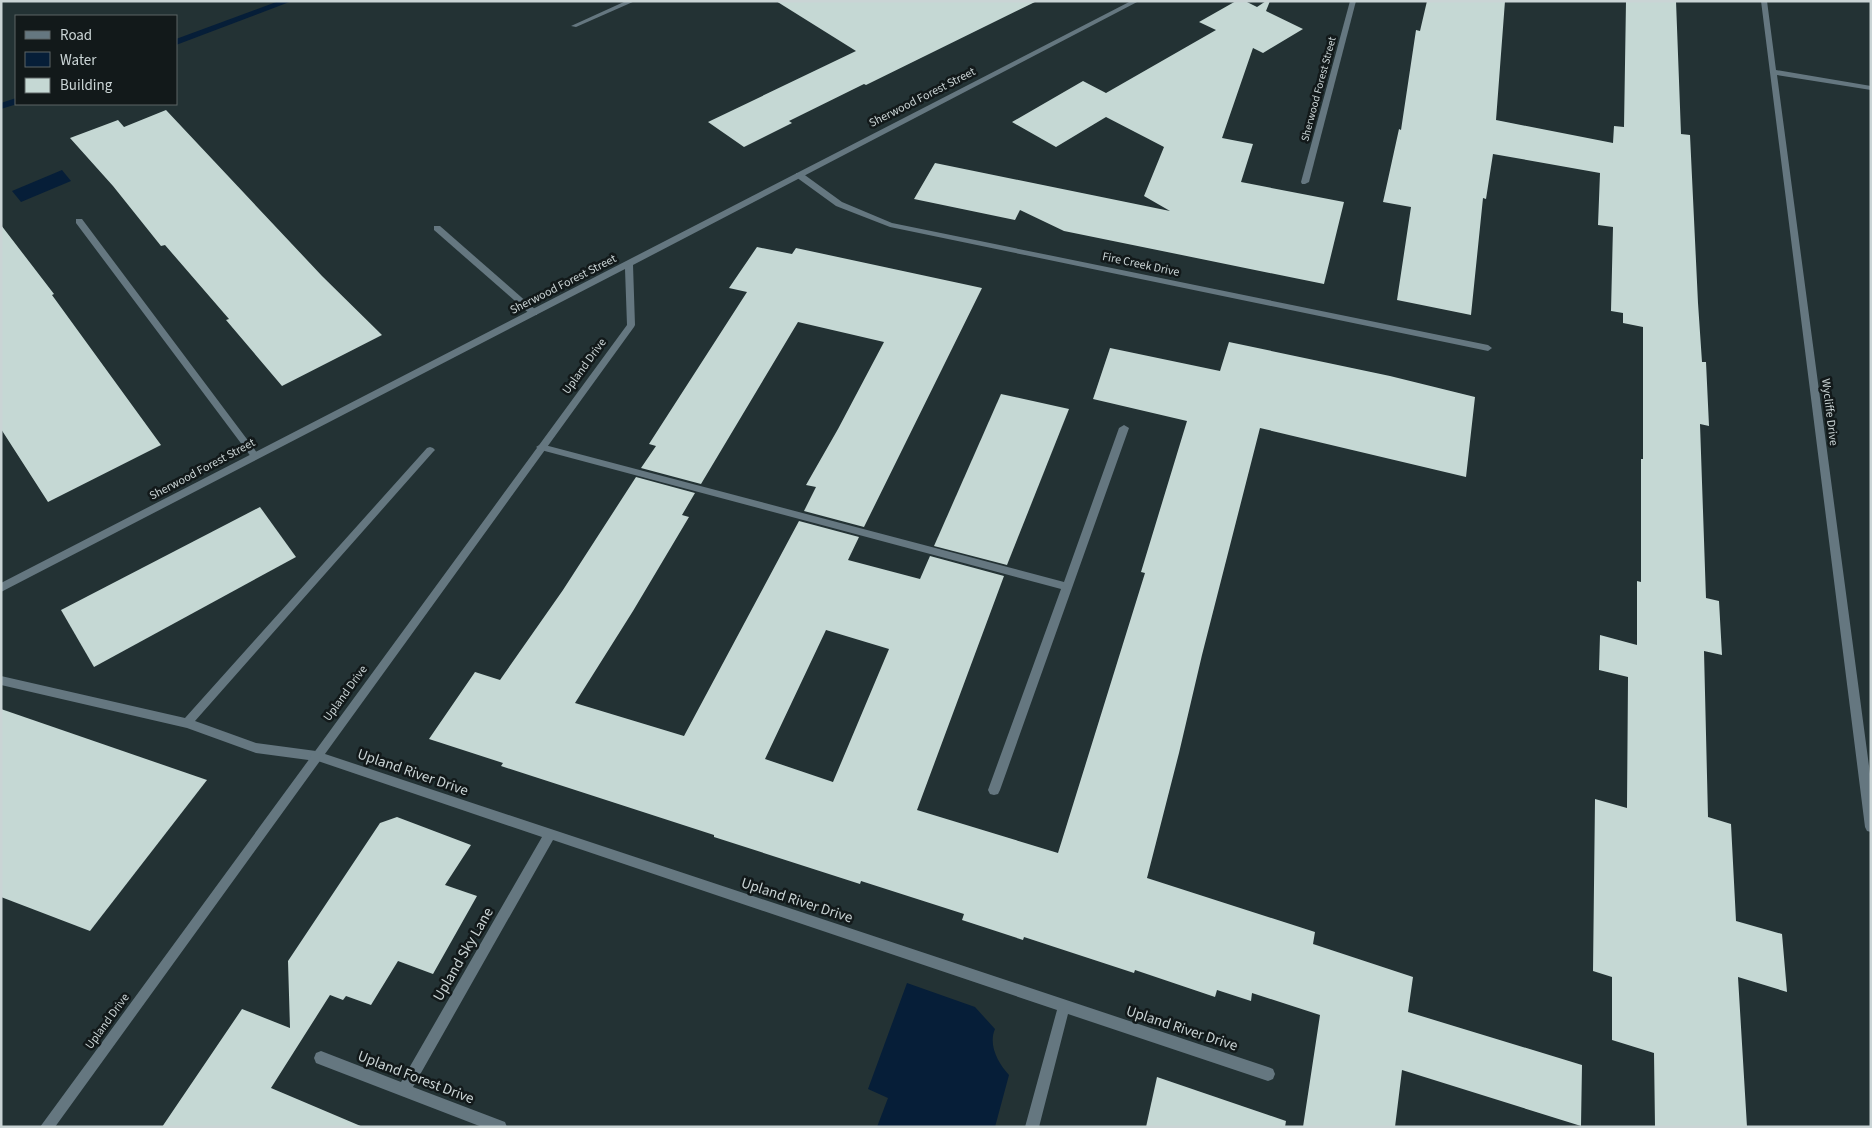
<svg xmlns="http://www.w3.org/2000/svg" width="1872" height="1128" font-family="'Source Sans 3',sans-serif">
	<style>
		.water { fill: #061e38 }
		.lines { fill: none; stroke-linecap: round; stroke-linejoin: round }
		.stream { fill: #061e38; fill-rule: evenodd }
		.building { fill: #c5d8d4; fill-rule: evenodd }
		.service { fill: #657780; fill-rule: evenodd }
		.minor { fill: #657780; fill-rule: evenodd }
		.tertiary { fill: #657780; fill-rule: evenodd }
		.labels { text-anchor: middle; stroke-width: 5; stroke-linejoin: round; paint-order: stroke }
		.far-street-label { font-size: 11px; fill: #cad4d5; stroke: #12191a }
		.street-label { font-size: 12px; fill: #cad4d5; stroke: #12191a }
		.near-street-label { font-size: 15px; fill: #cad4d5; stroke: #12191a }
	</style>
	<rect width="100%" height="100%" fill="#233234"/>
	<!-- water -->
	<g class="water">
		<polygon points="62,170 71,181 21,202 12,191"/>
		<path d="M907,983l68,24 20,22c-7,16 3,34 14,46l-14,52h-118l11,-29 -20,-9z"/>
	</g>
	<g class="lines">
		<!-- stream -->
		<g class="stream">
			<polygon points="279,1 292,1 176,45 176,39"/>
			<polygon points="16,98 17,104 1,109 1,103"/>
		</g>
	</g>
	<!-- building -->
	<g class="building">
		<polygon points="776,1 1037,1 866,85 864,84 789,121 792,123 744,147 708,122 856,51"/>
		<polygon points="1236,1 1245,1 1257,7 1266,1 1270,1 1266,11 1303,29 1263,53 1253,48 1222,138 1253,144 1241,182 1344,202 1324,284 1064,231 1020,210 1015,220 914,199 935,163 1170,211 1144,196 1164,147 1106,117 1056,147 1012,122 1083,81 1106,93 1216,30 1199,22"/>
		<polygon points="1427,1 1505,1 1496,120 1613,143 1614,126 1624,127 1626,1 1676,1 1681,134 1690,135 1698,303 1702,362 1706,362 1709,426 1700,424 1706,598 1719,601 1722,655 1704,651 1708,817 1731,824 1736,921 1782,934 1787,992 1738,977 1747,1127 1655,1127 1654,1053 1612,1040 1612,977 1593,971 1595,799 1627,808 1628,677 1599,670 1600,635 1637,645 1637,581 1641,582 1641,459 1643,459 1643,327 1623,323 1623,313 1611,311 1613,227 1598,225 1600,173 1493,154 1486,199 1483,198 1471,315 1397,300 1411,207 1383,202 1399,129 1401,130 1416,30 1420,31"/>
		<polygon points="166,110 322,276 382,335 282,386 226,320 229,319 165,245 161,246 113,186 70,138 118,120 124,127"/>
		<polygon points="1,225 54,294 52,295 161,445 48,502 1,429"/>
		<polygon points="757,247 792,254 796,248 982,288 864,527 804,511 816,487 806,485 838,429 884,342 798,322 701,484 641,468 656,446 649,444 747,292 729,288"/>
		<path d="M1229,342l161,34 85,21 -9,80 -206,-49 -58,227 -23,98 -32,125 168,54 -2,12 100,33 -5,35 174,53 -1,61 -179,-56 -7,57h-92l17,-112 -68,-22 -1,8 -34,-11 -2,7 -80,-27 -1,3 -110,-36 -1,3 -61,-20 2,-6 -103,-33 -1,3 -146,-47v-2l-213,-69 2,-3 -74,-24 46,-67 25,8 63,-90 73,-113 59,16 -13,22 7,2 -56,94 -58,92 109,33 115,-215 60,16 -11,23 72,19 10,-23 74,20 -87,234 141,43 87,-280 -4,-1 46,-151 -94,-22 17,-51 110,23zM826,630l63,19 -56,133 -68,-23z"/>
		<polygon points="1001,394 1069,409 1007,565 934,546"/>
		<polygon points="260,507 296,557 94,667 61,610"/>
		<polygon points="1,709 207,780 90,931 1,897"/>
		<polygon points="397,817 471,845 445,885 477,896 433,974 398,961 371,1005 346,996 343,1000 330,995 271,1088 363,1127 162,1127 242,1009 290,1028 288,961 380,823"/>
		<polygon points="1157,1077 1286,1121 1285,1127 1146,1127"/>
	</g>
	<g class="lines">
		<!-- service -->
		<g class="service">
			<polygon points="76,219 82,219 258,454 260,456 258,458 252,458 76,223"/>
			<polygon points="434,226 440,226 537,311 537,315 531,315 434,230"/>
			<polygon points="1124,425 1129,428 1000,790 998,794 994,795 990,794 988,790 1061,589 541,450 536,447 541,444 1064,582 1119,428"/>
			<polygon points="430,447 433,448 435,450 433,452 195,721 256,743 316,751 320,753 322,756 320,759 316,761 256,753 187,728 1,685 1,676 185,718 427,448"/>
		</g>
		<!-- minor -->
		<g class="minor">
			<polygon points="626,1 635,1 576,27 571,26"/>
			<polygon points="1350,1 1356,1 1309,182 1305,184 1302,184 1301,182"/>
			<polygon points="796,173 802,173 842,202 892,223 1488,345 1492,348 1488,351 890,227 836,206 796,177"/>
			<polygon points="316,751 1268,1067 1273,1069 1275,1074 1273,1079 1268,1081 1068,1014 1039,1127 1025,1127 1057,1010 553,840 413,1087 505,1122 507,1127 482,1127 321,1065 316,1063 314,1058 316,1053 321,1051 401,1082 542,837 312,759 310,756 312,753"/>
		</g>
		<!-- tertiary -->
		<g class="tertiary">
			<polygon points="1131,1 1139,1 633,265 635,325 634,327 55,1127 40,1127 627,325 625,269 1,592 1,583"/>
			<polygon points="1761,1 1767,1 1776,70 1871,86 1871,90 1777,75 1871,781 1871,832 1867,831 1865,827"/>
		</g>
	</g>
	<g class="labels">
		<!-- far-street labels -->
		<g class="far-street-label">
			<text transform="translate(1318 89) rotate(-75)" y="4">Sherwood Forest Street</text>
		</g>
		<!-- street labels -->
		<g class="street-label">
			<text transform="translate(922 97) rotate(-27)" y="4">Sherwood Forest Street</text>
			<text transform="translate(1141 264) rotate(12)" y="4">Fire Creek Drive</text>
			<text transform="translate(563 284) rotate(-27)" y="4">Sherwood Forest Street</text>
			<text transform="translate(584 366) rotate(-54)" y="4">Upland Drive</text>
			<text transform="translate(1830 412) rotate(83)" y="4">Wycliffe Drive</text>
			<text transform="translate(202 469) rotate(-28)" y="4">Sherwood Forest Street</text>
			<text transform="translate(345 693) rotate(-54)" y="4">Upland Drive</text>
			<text transform="translate(107 1021) rotate(-54)" y="4">Upland Drive</text>
		</g>
		<!-- near-street labels -->
		<g class="near-street-label">
			<text transform="translate(413 772) rotate(19)" y="5">Upland River Drive</text>
			<text transform="translate(797 900) rotate(18)" y="5">Upland River Drive</text>
			<text transform="translate(463 954) rotate(-60)" y="5">Upland Sky Lane</text>
			<text transform="translate(1182 1028) rotate(18)" y="5">Upland River Drive</text>
			<text transform="translate(416 1077) rotate(21)" y="5">Upland Forest Drive</text>
		</g>
	</g>
	<!-- border -->
	<rect width="1872" height="1128" fill="none" stroke="#cad4d5" stroke-width="5"/>
	<!-- legend -->
	<rect x="15" y="15" width="162" height="90" fill="#12191a" stroke="#5c6465"/>
	<rect x="25" y="31" width="25" height="8" fill="#657780" stroke="#5c6465"/>
	<text x="60" y="40" font-size="15" fill="#cad4d5">Road</text>
	<rect x="25" y="52" width="25" height="15" fill="#061e38" stroke="#5c6465"/>
	<text x="60" y="65" font-size="15" fill="#cad4d5">Water</text>
	<rect x="25" y="78" width="25" height="15" fill="#c5d8d4" stroke="#5c6465"/>
	<text x="60" y="90" font-size="15" fill="#cad4d5">Building</text>
</svg>
